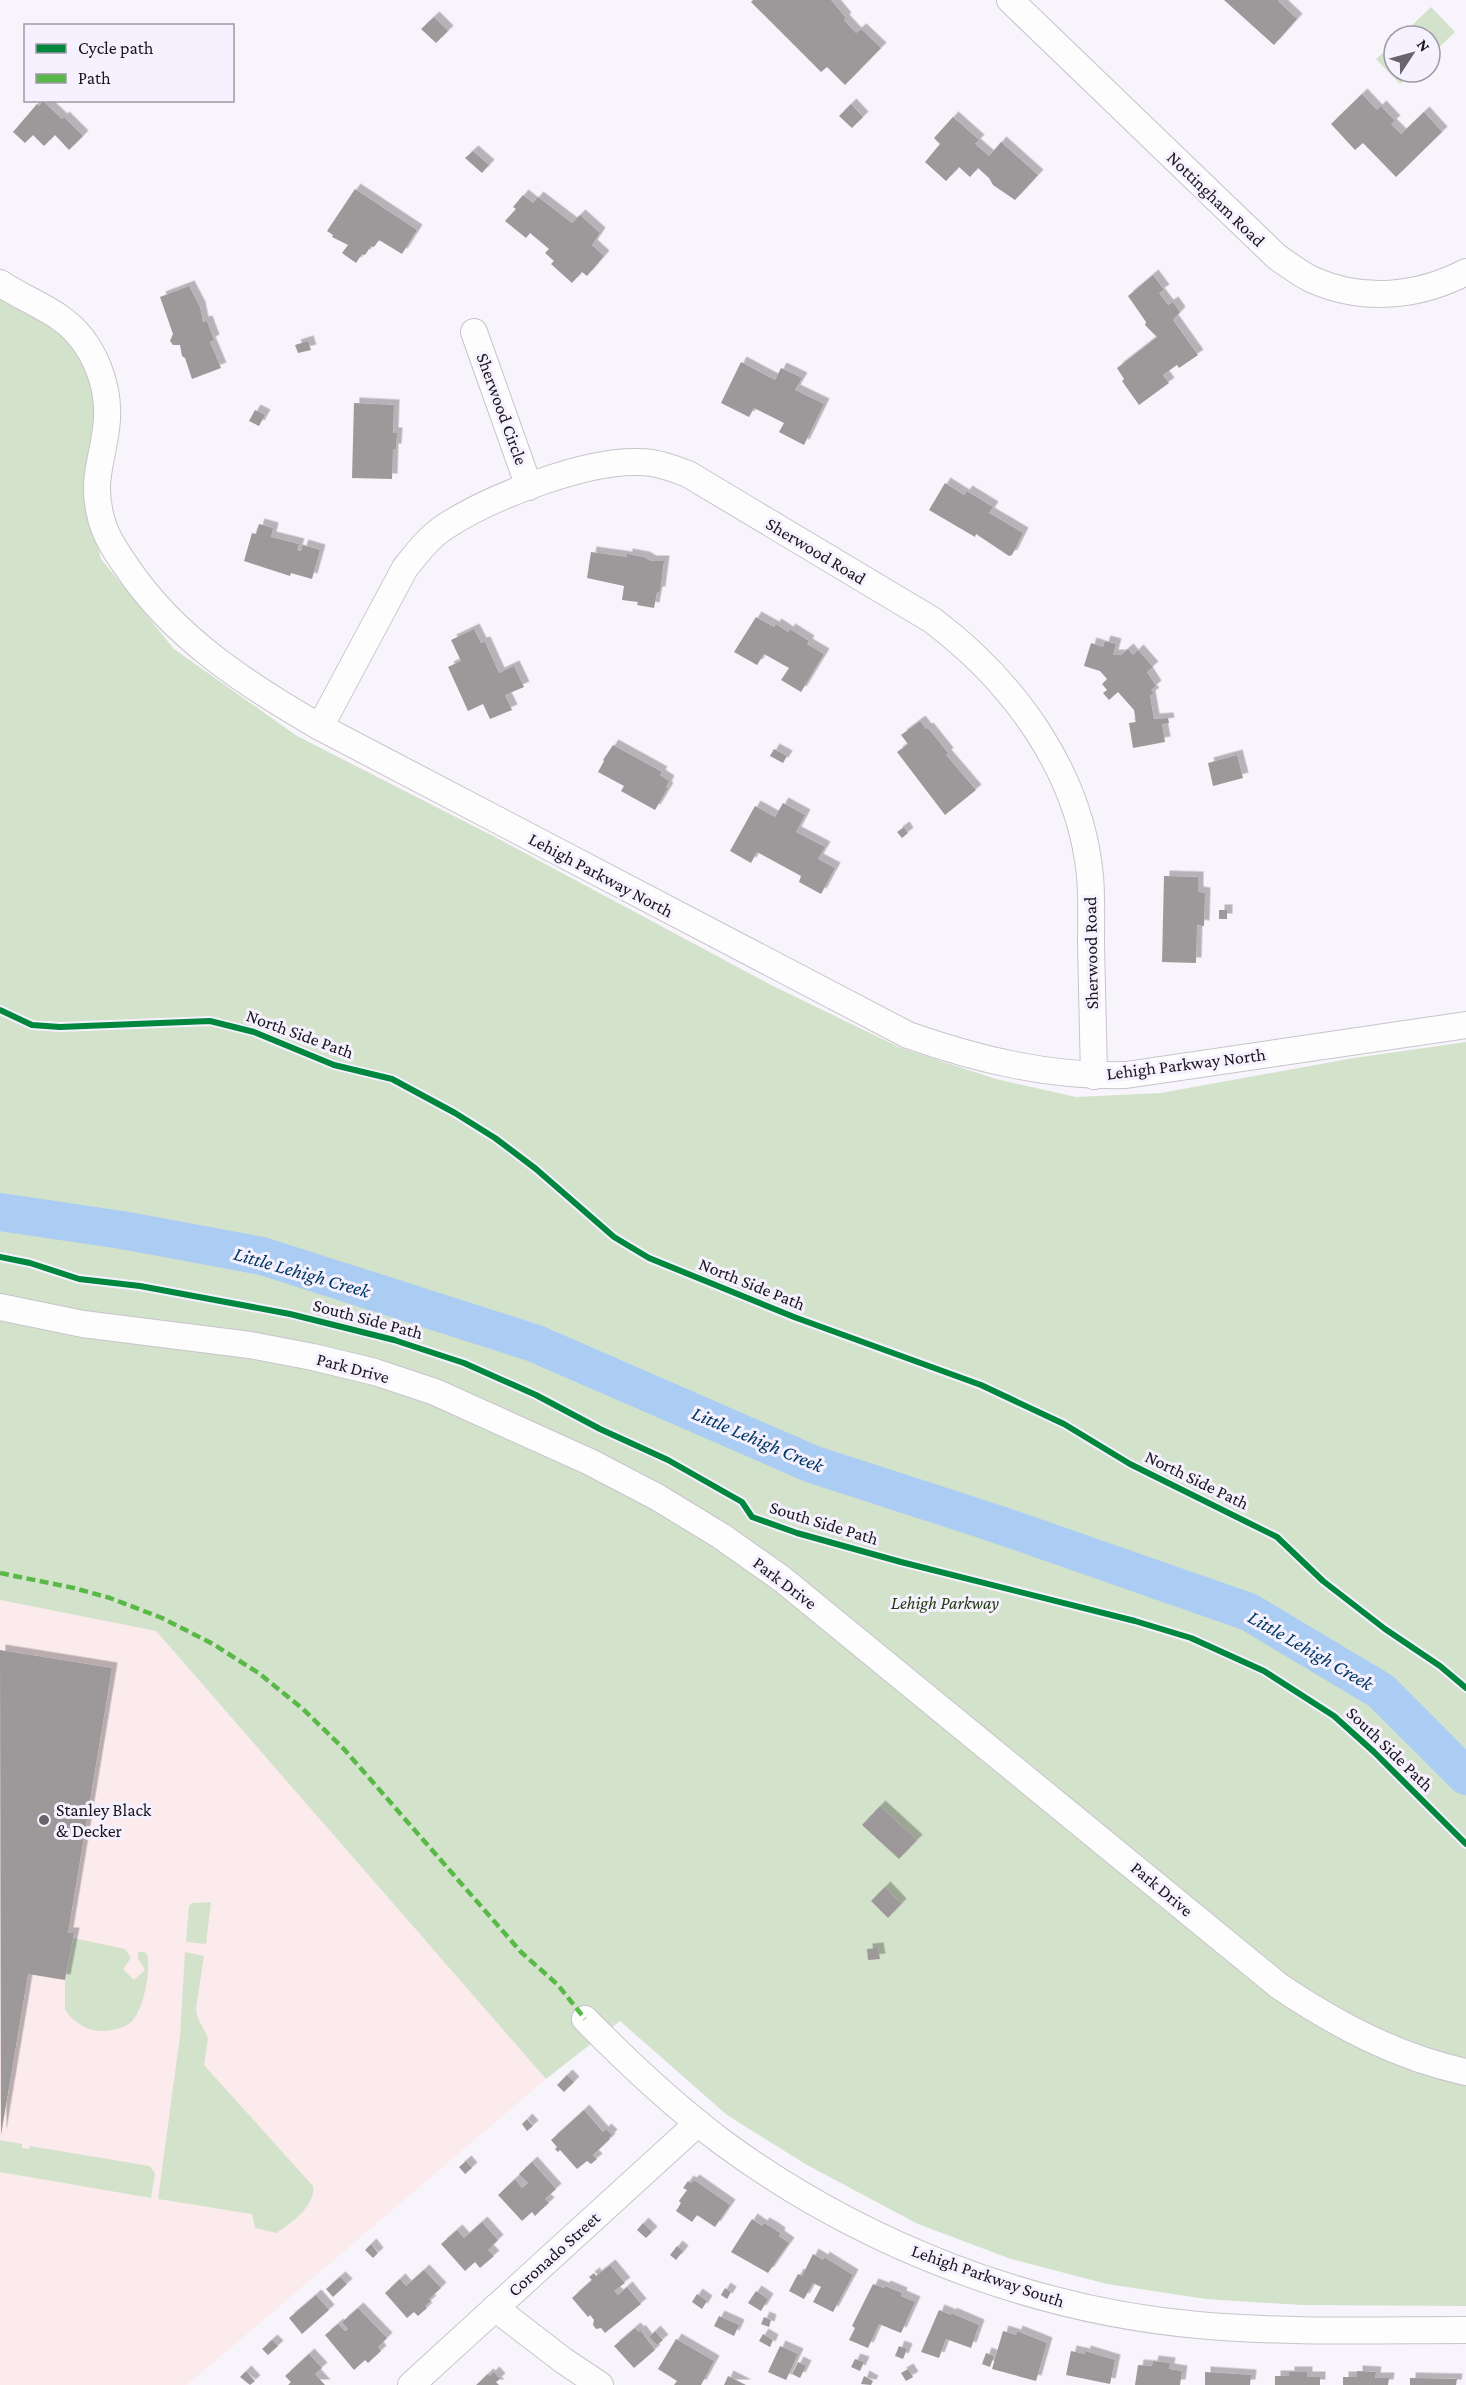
<svg xmlns="http://www.w3.org/2000/svg" width="1466" height="2385" font-family="'Crimson Pro',serif">
	<style>
		.industrial { fill: #fbebed }
		.green { fill: #d3e2cb }
		.lines { fill: none; stroke-linecap: round; stroke-linejoin: round }
		.river { stroke: #abcdf4; stroke-width: 38 }
		.building { fill: #9d989a; filter: url(#shadow) }
		.minor-casing { stroke: #c7c4cb; stroke-width: 28 }
		.minor { stroke: #fefdfe; stroke-width: 26 }
		.quiet { stroke: #58b947; stroke-width: 4.5; stroke-dasharray: 9 4.5; stroke-linecap: butt }
		.cycleway-casing { stroke: #f6f1fe; stroke-width: 10 }
		.cycleway { stroke: #00873e; stroke-width: 6 }
		.poi-dot { fill: #67646b; stroke: #f6f1fe; stroke-width: 2 }
		.labels { text-anchor: middle; stroke-width: 6; stroke-linejoin: round; paint-order: stroke }
		.street-label { font-size: 18px; fill: #19161d; stroke: #f6f1fe }
		.park-label { font-size: 18px; font-style: italic; fill: #213a10; stroke: #f6f1fe }
		.poi-label { font-size: 18px; fill: #19161d; stroke: #f6f1fe; text-anchor: start }
		.water-label { font-size: 20px; font-style: italic; fill: #003766; stroke: #f6f1fe }
	</style>
	<defs>
		<filter id="shadow"><feDropShadow dx="5.5" dy="-5.5" stdDeviation="0" flood-color="#0004"/></filter>
	</defs>
	<rect width="100%" height="100%" fill="#f7f4fb"/>
	<!-- industrial -->
	<polygon class="industrial" points="0,1600 156,1631 546,2079 187,2385 0,2385"/>
	<!-- green -->
	<g class="green">
		<polygon points="1431,7 1455,32 1430,56 1430,36 1401,36"/>
		<polygon points="1394,43 1394,72 1413,72 1400,84 1376,59"/>
		<polygon points="0,291 63,330 94,383 94,446 87,502 101,559 174,649 297,736 493,836 773,986 901,1048 996,1079 1076,1097 1161,1093 1354,1058 1466,1042 1466,2306 1302,2305 1206,2299 1107,2284 1011,2259 918,2224 807,2165 727,2115 620,2021 546,2079 156,1631 0,1600"/>
		<polygon points="211,1902 206,1944 186,1942 189,1906 192,1903"/>
		<path d="M73,1938l52,11 6,9 -8,11 11,11 11,-10 -7,-12v-6h7l3,5c1,19 -3,47 -15,63 -5,6 -12,8 -20,10 -21,4 -35,-3 -48,-20v-30z"/>
		<path d="M185,1952l19,4 -8,52 1,8 11,22 -4,27 109,121c3,20 -23,38 -37,47l-21,-5 -3,-14 -94,-15 22,-163z"/>
		<polygon points="0,2140 22,2144 22,2148 29,2149 30,2146 150,2166 155,2174 151,2198 0,2172"/>
	</g>
	<g class="lines">
		<!-- river -->
		<polyline class="river" points="0,1212 122,1230 262,1256 534,1343 812,1464 1000,1525 1249,1612 1381,1691 1466,1776"/>
	</g>
	<!-- building -->
	<g class="building">
		<polygon points="753,0 831,0 846,18 844,20 856,33 861,29 881,48 845,85 827,67 821,72 751,2"/>
		<polygon points="1224,0 1279,0 1278,1 1297,19 1274,45"/>
		<polygon points="434,17 448,31 436,43 421,29"/>
		<polygon points="1362,94 1377,110 1381,106 1395,121 1391,124 1401,134 1424,112 1442,132 1396,177 1363,143 1355,150 1331,124"/>
		<polygon points="43,101 62,119 64,117 83,136 69,150 55,135 44,146 33,135 25,143 13,132 37,104 39,106"/>
		<polygon points="851,104 863,117 852,128 839,116"/>
		<polygon points="953,117 979,140 975,144 989,156 1001,142 1038,175 1015,200 993,185 989,178 978,168 970,177 959,167 946,181 925,162 940,144 934,138"/>
		<polygon points="473,151 489,165 482,173 465,158"/>
		<polygon points="355,189 417,230 402,254 379,240 374,247 371,246 365,255 362,254 356,263 342,253 348,245 332,237 333,235 327,231"/>
		<polygon points="523,195 533,203 538,197 572,223 580,215 600,233 592,245 604,256 587,276 582,272 572,283 551,264 554,261 545,253 549,249 530,233 526,238 505,221 516,209 513,207"/>
		<polygon points="1153,275 1164,290 1159,293 1168,305 1173,302 1180,312 1173,320 1198,355 1179,368 1177,365 1163,375 1169,383 1139,405 1122,381 1124,379 1117,368 1157,337 1145,325 1146,322 1128,296"/>
		<polygon points="189,286 200,307 203,322 207,321 214,340 210,342 221,368 192,379 185,358 182,356 180,345 173,345 170,341 173,334 160,297"/>
		<polygon points="308,341 311,350 298,353 295,345"/>
		<polygon points="741,362 775,380 781,368 802,378 795,390 824,404 804,445 779,432 784,423 754,408 749,417 721,403"/>
		<polygon points="354,403 394,405 393,433 397,433 396,449 393,449 392,479 352,478"/>
		<polygon points="255,410 265,415 259,426 249,421"/>
		<polygon points="945,483 964,495 967,491 993,507 989,513 1023,533 1012,555 1009,556 976,534 975,537 929,510"/>
		<polygon points="259,524 273,528 271,537 299,544 297,550 301,551 303,545 320,550 312,579 291,573 290,576 244,561 252,533 256,534"/>
		<polygon points="591,552 627,557 627,554 644,557 651,561 664,561 660,592 657,592 654,608 637,605 638,602 622,600 624,586 587,578"/>
		<polygon points="756,617 774,627 776,624 788,632 790,629 809,641 807,644 824,654 801,692 781,680 789,668 764,654 757,665 734,652"/>
		<polygon points="474,629 481,643 485,642 499,673 514,666 524,687 505,695 512,710 490,719 483,704 468,711 448,667 461,661 451,640"/>
		<polygon points="1105,641 1116,644 1113,655 1121,655 1128,649 1133,655 1138,650 1153,667 1147,672 1156,686 1151,690 1154,693 1150,696 1154,719 1168,718 1169,723 1162,724 1165,742 1133,748 1129,723 1136,722 1134,710 1118,692 1109,700 1103,693 1107,690 1102,684 1107,679 1100,671 1084,666 1091,643 1103,647"/>
		<polygon points="920,721 926,729 928,728 948,753 946,755 976,790 945,815 897,752 908,744 901,735"/>
		<polygon points="613,745 662,772 660,775 669,781 666,787 668,788 655,810 621,791 624,786 598,772 604,761 603,760"/>
		<polygon points="774,749 787,756 783,763 770,756"/>
		<polygon points="1237,755 1243,778 1213,786 1208,763"/>
		<polygon points="783,803 805,815 796,832 825,847 818,859 835,868 821,894 799,882 801,876 757,852 751,863 730,851 755,806 775,817"/>
		<polygon points="904,827 908,833 902,838 897,832"/>
		<polygon points="1164,876 1198,877 1198,892 1205,893 1204,926 1197,925 1196,963 1162,962"/>
		<rect x="1219" y="910" width="8" height="9"/>
		<polygon points="0,1650 112,1668 68,1933 74,1933 65,1980 28,1974 1,2135"/>
		<polygon points="880,1806 917,1840 899,1859 862,1825"/>
		<polygon points="885,1887 901,1904 888,1918 871,1901"/>
		<polygon points="878,1948 880,1959 868,1960 867,1949"/>
		<polygon points="567,2075 574,2082 564,2092 557,2085"/>
		<polygon points="584,2110 603,2132 606,2129 612,2135 609,2138 610,2139 593,2155 597,2159 591,2164 587,2161 577,2169 560,2150 558,2152 555,2149 557,2147 551,2140"/>
		<polygon points="527,2119 533,2126 527,2131 522,2124"/>
		<polygon points="466,2161 472,2168 465,2174 459,2167"/>
		<polygon points="532,2162 556,2189 545,2199 549,2203 542,2209 535,2216 532,2212 522,2221 498,2195 515,2179 522,2188 528,2183 519,2174"/>
		<polygon points="694,2180 730,2205 715,2227 697,2215 692,2222 676,2211 681,2203 679,2201 687,2190 683,2188 688,2181 691,2183"/>
		<polygon points="752,2219 762,2226 764,2223 773,2228 780,2233 779,2236 789,2243 768,2273 731,2252"/>
		<polygon points="482,2222 498,2240 488,2250 494,2256 480,2268 475,2262 465,2271 441,2244 457,2230 464,2238"/>
		<polygon points="643,2223 652,2232 646,2238 637,2230"/>
		<polygon points="371,2244 378,2253 373,2258 365,2250"/>
		<polygon points="677,2246 683,2251 676,2260 670,2255"/>
		<polygon points="813,2254 823,2260 824,2257 853,2275 833,2312 813,2302 821,2287 813,2283 804,2299 789,2291 798,2274 802,2276"/>
		<polygon points="610,2265 625,2283 614,2291 618,2295 627,2287 641,2304 605,2333 601,2328 596,2329 593,2325 594,2320 590,2315 588,2317 572,2298 592,2280 589,2277 594,2273 596,2276"/>
		<polygon points="424,2270 441,2288 429,2299 431,2301 425,2306 427,2308 418,2316 414,2312 407,2318 385,2293 400,2279 406,2286"/>
		<polygon points="340,2277 347,2284 333,2297 326,2289"/>
		<polygon points="873,2284 884,2288 885,2286 902,2293 901,2296 915,2302 901,2333 879,2324 868,2348 849,2340 855,2328 852,2326"/>
		<polygon points="725,2288 731,2292 727,2299 721,2295"/>
		<polygon points="756,2291 768,2299 761,2311 748,2303"/>
		<polygon points="697,2294 707,2301 702,2309 692,2302"/>
		<polygon points="316,2295 329,2310 302,2334 289,2318"/>
		<polygon points="358,2308 387,2338 378,2347 381,2351 368,2363 365,2360 354,2370 325,2335 338,2324 345,2331 348,2329 342,2322"/>
		<polygon points="939,2310 951,2315 951,2313 979,2325 971,2348 946,2339 939,2358 921,2352"/>
		<polygon points="719,2316 739,2325 734,2336 714,2326"/>
		<polygon points="764,2317 771,2320 769,2327 761,2324"/>
		<polygon points="635,2328 639,2332 640,2330 655,2350 634,2368 614,2346"/>
		<polygon points="655,2331 663,2340 657,2345 649,2337"/>
		<polygon points="1003,2331 1016,2335 1017,2331 1047,2343 1036,2381 992,2369"/>
		<polygon points="763,2334 773,2340 770,2347 759,2341"/>
		<polygon points="676,2339 714,2361 701,2385 674,2385 677,2381 658,2369"/>
		<polygon points="272,2340 278,2346 268,2355 262,2349"/>
		<polygon points="780,2346 798,2354 786,2380 768,2372"/>
		<polygon points="899,2346 907,2349 903,2359 895,2356"/>
		<polygon points="1071,2351 1085,2354 1085,2351 1115,2360 1110,2384 1066,2375"/>
		<polygon points="986,2353 994,2356 990,2367 982,2364"/>
		<polygon points="309,2354 322,2368 315,2374 325,2385 288,2385 291,2382 285,2376"/>
		<polygon points="855,2359 864,2362 860,2371 851,2367"/>
		<polygon points="1153,2361 1170,2363 1169,2369 1182,2371 1180,2385 1135,2385 1138,2365 1152,2366"/>
		<polygon points="798,2362 806,2366 800,2378 792,2374"/>
		<polygon points="908,2369 913,2377 906,2381 901,2373"/>
		<polygon points="246,2371 255,2381 250,2385 240,2377"/>
		<polygon points="1357,2371 1376,2372 1375,2378 1389,2378 1388,2385 1343,2385 1343,2377 1357,2377"/>
		<polygon points="494,2372 500,2379 496,2382 499,2385 476,2385 488,2374 490,2376"/>
		<polygon points="1205,2372 1251,2375 1250,2385 1205,2385"/>
		<polygon points="1289,2372 1307,2372 1307,2377 1320,2377 1320,2385 1275,2385 1275,2376 1289,2376"/>
		<polygon points="728,2376 746,2385 724,2385"/>
		<polygon points="864,2376 873,2381 871,2385 861,2384"/>
		<polygon points="1410,2378 1457,2379 1456,2385 1410,2385"/>
	</g>
	<g class="lines">
		<defs>
			<g id="minor">
				<path d="M1010,0l267,257c12,8 23,17 36,23 50,22 105,17 153,-8"/>
				<path d="M0,283c19,13 40,21 59,34 35,24 53,71 47,112 -4,32 -14,51 -6,85 4,20 15,36 26,52 48,72 121,119 194,161l588,308c71,25 142,42 218,40l340,-50"/>
				<polyline points="474,332 529,487"/>
				<path d="M320,727l85,-159c12,-15 24,-31 41,-42 45,-29 139,-66 193,-64 17,0 33,6 49,12l244,146c81,61 148,151 158,256 2,22 1,45 1,68 1,44 2,88 3,132"/>
				<path d="M0,1307l83,17 167,21 63,12 62,15 60,20 155,70 67,35 64,39 61,43 497,407c58,39 118,71 187,86"/>
				<path d="M585,2019c43,44 88,86 137,123 137,101 307,168 476,183 89,8 179,5 268,5"/>
				<polyline points="495,2308 564,2361 600,2385"/>
				<polyline points="411,2385 698,2123"/>
			</g>
		</defs>
		<!-- minor casing -->
		<use href="#minor" class="minor-casing"/>
		<!-- minor -->
		<use href="#minor" class="minor"/>
		<!-- quiet -->
		<polyline class="quiet" points="0,1573 74,1588 110,1598 162,1618 213,1644 260,1674 303,1709 343,1748 521,1952 558,1985 585,2019"/>
		<defs>
			<g id="cycleway">
				<polyline points="0,1010 32,1025 60,1027 210,1021 254,1032 334,1065 392,1079 455,1113 495,1138 536,1169 614,1237 649,1258 794,1317 981,1385 1064,1424 1130,1464 1277,1537 1323,1581 1385,1629 1440,1666 1466,1688"/>
				<polyline points="0,1257 30,1263 79,1279 140,1286 290,1314 394,1340 464,1363 536,1395 600,1429 668,1460 742,1502 752,1517 797,1533 901,1562 1135,1621 1191,1638 1264,1671 1334,1716 1374,1752 1466,1844"/>
			</g>
		</defs>
		<!-- cycleway casing -->
		<use href="#cycleway" class="cycleway-casing"/>
		<!-- cycleway -->
		<use href="#cycleway" class="cycleway"/>
	</g>
	<!-- markers -->
	<circle class="poi-dot" cx="44" cy="1820" r="6"/>
	<g class="labels">
		<!-- street labels -->
		<g class="street-label">
			<text transform="translate(1216 199) rotate(44)" y="6">Nottingham Road</text>
			<text transform="translate(502 409) rotate(70)" y="6">Sherwood Circle</text>
			<text transform="translate(816 551) rotate(31)" y="6">Sherwood Road</text>
			<text transform="translate(601 875) rotate(28)" y="6">Lehigh Parkway North</text>
			<text transform="translate(1091 953) rotate(-91)" y="6">Sherwood Road</text>
			<text transform="translate(300 1034) rotate(20)" y="6">North Side Path</text>
			<text transform="translate(1186 1064) rotate(-7)" y="6">Lehigh Parkway North</text>
			<text transform="translate(752 1284) rotate(22)" y="6">North Side Path</text>
			<text transform="translate(368 1319) rotate(15)" y="6">South Side Path</text>
			<text transform="translate(353 1368) rotate(15)" y="6">Park Drive</text>
			<text transform="translate(1197 1480) rotate(26)" y="6">North Side Path</text>
			<text transform="translate(824 1523) rotate(17)" y="6">South Side Path</text>
			<text transform="translate(785 1583) rotate(37)" y="6">Park Drive</text>
			<text transform="translate(1390 1749) rotate(44)" y="6">South Side Path</text>
			<text transform="translate(1162 1889) rotate(40)" y="6">Park Drive</text>
			<text transform="translate(554 2254) rotate(-42)" y="6">Coronado Street</text>
			<text transform="translate(988 2276) rotate(19)" y="6">Lehigh Parkway South</text>
		</g>
		<!-- park labels -->
		<g class="park-label">
			<text x="945" y="1609">Lehigh Parkway</text>
		</g>
		<!-- poi labels -->
		<g class="poi-label">
			<text x="56" y="1816">Stanley Black<tspan x="56" dy="21">&amp; Decker</tspan></text>
		</g>
		<!-- water labels -->
		<g class="water-label">
			<text transform="translate(302 1272) rotate(16)" y="7">Little Lehigh Creek</text>
			<text transform="translate(758 1439) rotate(23)" y="7">Little Lehigh Creek</text>
			<text transform="translate(1311 1650) rotate(30)" y="7">Little Lehigh Creek</text>
		</g>
	</g>
	<!-- legend -->
	<rect x="24" y="24" width="210" height="78" fill="#f6f1fe" stroke="#9e99a4" stroke-width="1.5"/>
	<rect x="36" y="44" width="30" height="9" fill="#00873e" stroke="#9e99a4" stroke-width="1.5"/>
	<text x="78" y="54" font-size="18" fill="#19161d">Cycle path</text>
	<rect x="36" y="74" width="30" height="9" fill="#58b947" stroke="#9e99a4" stroke-width="1.5"/>
	<text x="78" y="84" font-size="18" fill="#19161d">Path</text>
	<!-- north arrow -->
	<g transform="translate(1412 54) rotate(54)"><circle r="28" fill="#f6f1fe" stroke="#9e99a4" stroke-width="1.5"/>
	<path d="M0-4.5L10 22L0 15L-10 22Z" fill="#67646b"/>
	<text y="-9" font-size="16" font-weight="bold" text-anchor="middle" fill="#19161d">N</text>
	</g>
</svg>
